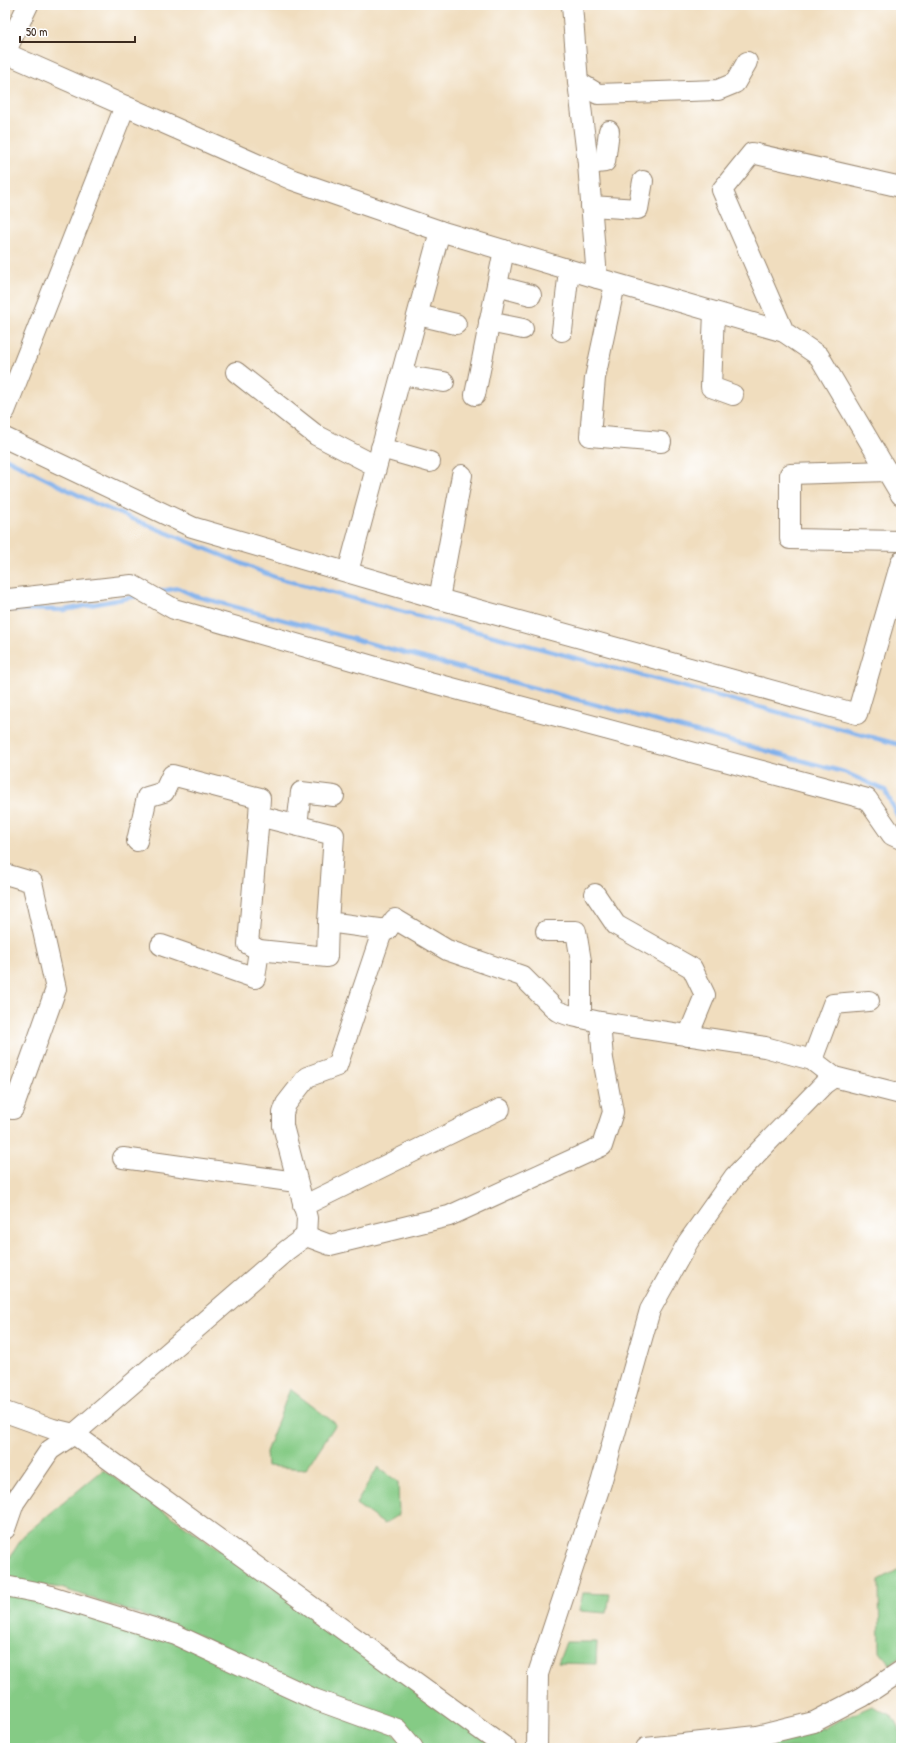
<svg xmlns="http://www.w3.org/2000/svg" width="906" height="1753" font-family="'Patrick Hand',sans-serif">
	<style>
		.green { fill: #85cb85; stroke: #607a52 }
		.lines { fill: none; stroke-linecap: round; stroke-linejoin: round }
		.stream { stroke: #80b0eb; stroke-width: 4.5 }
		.minor-casing { stroke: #96846e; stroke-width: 22 }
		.minor { stroke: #fff; stroke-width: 20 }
	</style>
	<rect width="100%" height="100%" fill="#fff"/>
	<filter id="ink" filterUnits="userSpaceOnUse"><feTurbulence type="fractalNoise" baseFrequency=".025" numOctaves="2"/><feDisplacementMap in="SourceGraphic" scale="8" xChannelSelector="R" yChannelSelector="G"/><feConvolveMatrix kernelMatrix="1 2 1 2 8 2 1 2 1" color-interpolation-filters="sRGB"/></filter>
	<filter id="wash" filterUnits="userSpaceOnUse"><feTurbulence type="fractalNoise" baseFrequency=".012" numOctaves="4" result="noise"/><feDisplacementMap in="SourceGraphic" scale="16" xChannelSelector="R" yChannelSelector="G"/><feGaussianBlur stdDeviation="0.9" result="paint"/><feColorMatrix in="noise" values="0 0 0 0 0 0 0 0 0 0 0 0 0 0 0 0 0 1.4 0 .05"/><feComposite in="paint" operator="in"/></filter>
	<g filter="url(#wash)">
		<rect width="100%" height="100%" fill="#f0ddbe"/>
		<!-- green -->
		<g class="green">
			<polygon points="290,1389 336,1424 306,1469 267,1466 266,1452"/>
			<polygon points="378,1467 398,1482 399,1515 384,1524 356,1504"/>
			<polygon points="103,1470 219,1549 497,1748 426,1748 412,1733 300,1685 194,1633 61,1588 5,1580 5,1565 24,1535"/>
			<polygon points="901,1568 901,1656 891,1665 880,1652 879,1580"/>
			<polygon points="5,1592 169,1638 393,1733 407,1748 5,1748"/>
			<polygon points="583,1593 610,1594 607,1613 579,1611"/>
			<polygon points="566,1642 597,1642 596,1664 558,1663"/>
			<polygon points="872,1706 891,1715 901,1733 901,1748 720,1748 795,1737 825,1727"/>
		</g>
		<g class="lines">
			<!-- stream -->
			<g class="stream">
				<polyline points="5,458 94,503 277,578 901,745"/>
				<polyline points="157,592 178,588 195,596 844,772 885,790 898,817 901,818"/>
				<polyline points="5,609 64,610 138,596"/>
			</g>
		</g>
	</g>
	<g filter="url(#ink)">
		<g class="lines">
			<defs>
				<g id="minor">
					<polyline points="572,5 578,82 588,164 597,278"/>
					<polyline points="5,53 293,180 440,231 597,278 784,332 819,356 901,495"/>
					<polyline points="5,53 28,5"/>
					<polyline points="578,82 598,94 718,90 735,83 747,62"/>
					<polyline points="588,164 605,162 609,131"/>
					<polyline points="591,206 638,209 643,181"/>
					<polyline points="615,284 595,378 590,436 661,442"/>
					<polyline points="497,286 531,295"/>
					<polyline points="714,312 711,387 733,395"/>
					<polyline points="418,315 456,324"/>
					<polyline points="489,322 523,329"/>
					<polyline points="562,331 569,270"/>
					<polyline points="784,332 722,190 752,153 901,187"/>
					<polyline points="236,372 316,435 376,466"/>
					<polyline points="401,375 444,382"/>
					<polyline points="475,395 504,250"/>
					<polyline points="5,411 125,106"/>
					<polyline points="5,438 192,527 439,599 857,714 901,562"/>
					<polyline points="381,448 430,462"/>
					<polyline points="888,471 790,474 790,539 901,541"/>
					<polyline points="348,572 440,231"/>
					<polyline points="5,598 9,599 132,585 174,609 411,677 867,799 892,835 901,839"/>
					<polyline points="439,599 462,475"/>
					<polyline points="297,825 301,792 334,796"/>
					<polyline points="137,841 147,797 164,792 172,775 260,798 259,816"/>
					<polyline points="5,874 32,882 56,989 13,1109 5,1108"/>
					<polyline points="595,894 616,925 692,968 705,995 688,1036"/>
					<polyline points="328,922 327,957 259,950 248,944 259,816 334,835 328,922 387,930"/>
					<polyline points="546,931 576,931 581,961 581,1018"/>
					<polyline points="161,945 255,978 259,950"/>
					<polyline points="812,1060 833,1004 869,1001"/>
					<polyline points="123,1158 296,1182"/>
					<polyline points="303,1206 500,1109"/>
					<polyline points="306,1236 330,1245 449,1216 602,1146 613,1112 603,1059 600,1022 765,1047 812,1060 834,1077 901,1094"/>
					<polyline points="306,1236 307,1218 283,1126 283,1113 286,1104 307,1077 337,1066 382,932 387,930 395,919 447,950 522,976 557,1011 568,1015 600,1022"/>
					<polyline points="5,1412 53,1429 74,1434 506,1748"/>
					<polyline points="5,1529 14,1503 50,1450 74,1434 287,1250 306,1236"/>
					<polyline points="5,1586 41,1593 176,1635 314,1699 397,1729 413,1748"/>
					<polyline points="537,1748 538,1674 601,1483 650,1310 688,1242 734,1177 824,1084 834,1077"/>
					<polyline points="646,1748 757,1736 814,1722 862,1697 901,1671"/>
				</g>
			</defs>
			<!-- minor casing -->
			<use href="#minor" class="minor-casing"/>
			<!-- minor -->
			<use href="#minor" class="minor"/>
		</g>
	</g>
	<!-- margin -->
	<rect width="906" height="1753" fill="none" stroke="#fff" stroke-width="20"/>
	<!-- scale -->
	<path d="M20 36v6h115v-6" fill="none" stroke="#3b2a1e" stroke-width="2"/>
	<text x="26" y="36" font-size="12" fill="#3b2a1e" stroke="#ffffff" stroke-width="3" paint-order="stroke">50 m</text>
</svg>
